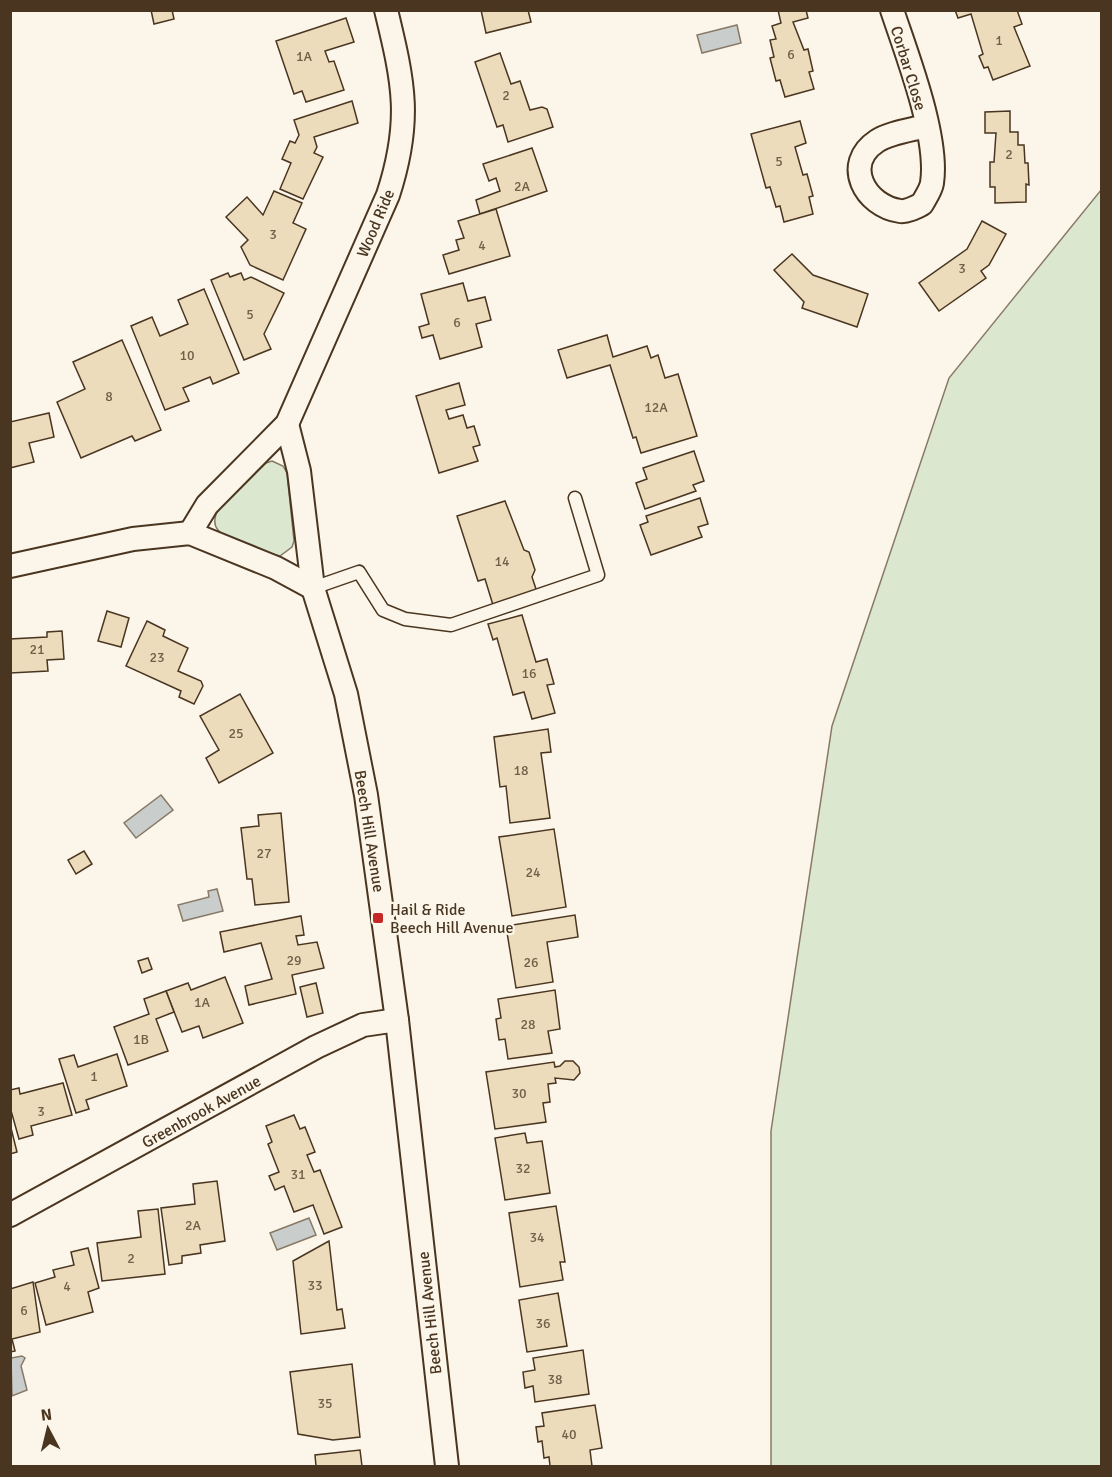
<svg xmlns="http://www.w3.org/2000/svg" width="1112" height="1477" font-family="Signika,sans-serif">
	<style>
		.green { fill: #dce7d0; stroke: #887966; stroke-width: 1.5 }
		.water { fill: #c9cecd; stroke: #887966; stroke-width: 1.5 }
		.building { fill: #ecdcbc; stroke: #4a3520; stroke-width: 1.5 }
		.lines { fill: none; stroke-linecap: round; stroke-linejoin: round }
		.service-casing { stroke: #4a3520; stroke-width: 15 }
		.minor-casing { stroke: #4a3520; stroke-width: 26 }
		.service { stroke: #fbf6e9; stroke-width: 12 }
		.minor { stroke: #fbf6e9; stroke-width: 22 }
		.poi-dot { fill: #c62828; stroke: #fbf6e9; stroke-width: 2 }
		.labels { text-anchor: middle; stroke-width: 4.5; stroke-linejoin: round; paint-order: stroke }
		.number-label { font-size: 14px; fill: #725f47 }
		.street-label { font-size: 16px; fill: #4a3520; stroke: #fbf6e9 }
		.poi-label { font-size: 16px; fill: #4a3520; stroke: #fbf6e9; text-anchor: start }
	</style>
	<rect width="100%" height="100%" fill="#fbf6e9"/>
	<!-- green -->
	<g class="green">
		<polygon points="1101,190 1101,1466 771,1466 771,1131 832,726 949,378"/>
		<path d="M272,461l11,5 4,7 7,68 -2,6 -12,9c-13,-3 -55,-16 -62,-26 -6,-7 -3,-15 1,-22l47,-45z"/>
	</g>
	<!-- water -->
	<g class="water">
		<polygon points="737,25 741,43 702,53 697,35"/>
		<polygon points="161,795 173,810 136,838 124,823"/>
		<polygon points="217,889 223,911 183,921 178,905 209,897 208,891"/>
		<polygon points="309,1218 316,1235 277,1250 270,1233"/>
		<polygon points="22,1356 25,1358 21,1366 27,1390 12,1396 11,1358"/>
	</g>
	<!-- building -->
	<g class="building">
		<polygon points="151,10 172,10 174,19 154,24"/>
		<polygon points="481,10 528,10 531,22 486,33"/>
		<polygon points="778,10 806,10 808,18 793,22 804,50 808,49 813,71 809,72 814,89 785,97 780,80 776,81 770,58 774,57 770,40 776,39 772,26 781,23"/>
		<polygon points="955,10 1017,10 1022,24 1014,27 1030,66 993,80 988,67 984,68 979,56 983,54 971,14 958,18"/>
		<polygon points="346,18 354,42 325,51 329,62 334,61 344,90 306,102 302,91 294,94 276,41"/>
		<polygon points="500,53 511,84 520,81 530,110 542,107 547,109 553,127 508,142 503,125 497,127 475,62"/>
		<polygon points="352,101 358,123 314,137 317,147 314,153 323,157 303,199 280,189 291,163 282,159 290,141 295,143 299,135 294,120"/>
		<polygon points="1010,111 1010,132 1018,132 1018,145 1024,145 1025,163 1028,163 1029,185 1026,184 1026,202 995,203 995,187 990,187 990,162 994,162 996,133 985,133 985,112"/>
		<polygon points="800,121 806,143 795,147 803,175 807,174 813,196 809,197 813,214 784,222 780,206 776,207 770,187 766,188 751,134"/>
		<polygon points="532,148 547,191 480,214 476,200 500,191 496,178 489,181 483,164"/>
		<polygon points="274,191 302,203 293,223 306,229 283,280 250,265 241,247 248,240 226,217 247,197 263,215"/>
		<polygon points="496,209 510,256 449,274 443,255 459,250 456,240 464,238 458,221"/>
		<polygon points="982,221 1006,234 989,265 981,271 986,278 939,311 919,283 967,249"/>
		<polygon points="792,254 813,275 868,294 857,327 802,308 804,302 774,270"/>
		<polygon points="228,273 230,277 241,273 244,280 251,277 284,293 264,334 271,349 244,360 211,280"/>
		<polygon points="463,283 468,301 485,297 491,320 476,324 482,347 440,359 433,335 422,338 419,327 429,324 421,294"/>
		<polygon points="204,289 239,373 213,384 210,377 183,388 189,401 165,410 131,326 152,317 160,336 188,324 178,300"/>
		<polygon points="607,335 613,357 647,346 651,358 658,355 665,378 678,374 697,436 641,453 636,437 633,438 610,365 567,378 558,350"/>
		<polygon points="122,340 161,430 135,441 132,436 81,458 57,402 85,389 73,362"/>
		<polygon points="459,383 465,405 446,410 449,419 463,415 467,428 474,426 480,445 473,447 478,461 439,473 416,396"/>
		<polygon points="49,413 54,437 29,443 34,462 10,468 10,422"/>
		<polygon points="694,451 704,481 693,485 696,491 645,509 636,483 647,479 643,468"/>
		<polygon points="700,498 708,524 698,527 702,537 651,555 640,525 648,522 646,516"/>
		<polygon points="505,501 524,550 529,552 535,570 532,577 537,592 493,605 485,579 478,581 457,516"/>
		<polygon points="107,611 129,618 121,647 98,641"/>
		<polygon points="522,615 536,662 547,659 554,684 547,685 555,713 532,719 524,692 513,695 497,638 493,640 488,624"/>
		<polygon points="147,621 165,630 163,636 188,648 178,671 201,681 203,686 194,704 179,697 181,691 126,666"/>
		<polygon points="62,631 64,659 47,660 48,671 10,673 10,639 47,637 47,632"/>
		<polygon points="240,694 273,753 219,783 206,758 219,750 200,716"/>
		<polygon points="548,729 551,752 541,753 550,818 510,823 506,786 500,787 494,737"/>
		<polygon points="281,813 289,902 255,905 252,879 247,879 241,828 259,826 258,815"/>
		<polygon points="554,829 566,907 512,916 499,837"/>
		<polygon points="84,851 92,864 76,874 68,860"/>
		<polygon points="575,915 578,937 547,942 553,982 516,988 506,926"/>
		<polygon points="301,916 304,935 296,936 298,945 317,942 324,968 292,975 296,994 249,1005 245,986 272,979 261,943 224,952 220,932"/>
		<polygon points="148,958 152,969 142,973 138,961"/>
		<polygon points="225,977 243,1023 203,1038 199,1026 182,1032 166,991 188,983 191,990"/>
		<polygon points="316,983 323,1013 307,1017 300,987"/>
		<polygon points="555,990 560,1029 548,1031 552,1053 508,1059 505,1039 499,1040 496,1019 501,1018 498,999"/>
		<polygon points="166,991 174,1012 156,1019 168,1051 128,1065 114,1027 149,1014 144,999"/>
		<polygon points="117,1054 127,1086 86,1100 89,1109 76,1113 59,1059 74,1055 78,1067"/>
		<polygon points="565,1061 573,1061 579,1067 580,1073 574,1080 555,1078 556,1083 548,1084 550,1102 543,1103 546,1122 495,1129 486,1072 554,1062 555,1067 560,1066"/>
		<polygon points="63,1083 72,1115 31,1126 33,1135 19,1139 10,1107 10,1090 19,1088 20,1094"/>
		<polygon points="294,1115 300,1129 305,1127 315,1152 307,1155 314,1172 320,1170 342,1227 324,1234 313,1205 294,1212 284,1186 275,1190 269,1176 279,1172 268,1144 272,1142 266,1126"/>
		<polygon points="10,1124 17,1152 10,1154"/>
		<polygon points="525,1133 527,1143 542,1141 550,1193 505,1200 495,1138"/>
		<polygon points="217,1181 225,1241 200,1245 201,1253 182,1256 182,1263 169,1265 161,1208 195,1204 193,1184"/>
		<polygon points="556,1206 565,1262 560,1262 563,1280 520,1287 509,1213"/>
		<polygon points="158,1209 165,1274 102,1281 97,1243 141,1237 138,1211"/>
		<polygon points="329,1241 337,1310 342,1309 345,1328 301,1334 293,1261"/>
		<polygon points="88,1248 99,1288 88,1292 93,1312 46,1325 35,1283 55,1277 53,1270 74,1265 71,1252"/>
		<polygon points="33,1282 40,1332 12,1339 15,1351 10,1352 10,1289"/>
		<polygon points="558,1293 567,1346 527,1352 519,1300"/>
		<polygon points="583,1350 589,1394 535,1402 533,1386 525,1388 523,1372 535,1370 533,1358"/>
		<polygon points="352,1364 360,1437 333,1440 298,1434 290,1372"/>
		<polygon points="595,1405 602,1448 590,1450 592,1466 550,1466 549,1457 544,1458 542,1441 538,1442 536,1427 544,1426 542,1413"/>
		<polygon points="360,1450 362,1466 316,1466 315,1455"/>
	</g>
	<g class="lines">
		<defs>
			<polyline id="service" points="313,588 359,572 383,610 405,619 451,625 598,575 575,498"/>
			<g id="minor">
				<path d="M892,10c15,45 47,127 40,173 -1,7 -7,15 -10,21 -6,3 -15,8 -22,7 -35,-5 -58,-47 -23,-70 12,-8 34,-11 49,-15"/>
				<polyline points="287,424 299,471 313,588 346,694 366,795 397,1020 447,1466"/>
				<path d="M190,533l17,-28 80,-81 101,-229c24,-74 16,-111 -2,-185"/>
				<polyline points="10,566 133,539 190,533 276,568 313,588"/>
				<polyline points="10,1215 316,1047 363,1025 397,1020"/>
			</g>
		</defs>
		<!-- service casing -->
		<use href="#service" class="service-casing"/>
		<!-- minor casing -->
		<use href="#minor" class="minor-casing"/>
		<!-- service -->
		<use href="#service" class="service"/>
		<!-- minor -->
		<use href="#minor" class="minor"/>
	</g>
	<!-- markers -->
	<rect class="poi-dot" x="372" y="912" width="12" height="12" rx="3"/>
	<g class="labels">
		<!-- number labels -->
		<g class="number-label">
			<text x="999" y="45">1</text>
			<text x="791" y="59">6</text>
			<text x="304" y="61">1A</text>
			<text x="506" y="100">2</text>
			<text x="1009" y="159">2</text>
			<text x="779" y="166">5</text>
			<text x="522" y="191">2A</text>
			<text x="273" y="239">3</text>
			<text x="482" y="250">4</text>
			<text x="962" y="273">3</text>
			<text x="250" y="319">5</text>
			<text x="457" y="327">6</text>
			<text x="187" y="360">10</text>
			<text x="109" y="401">8</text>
			<text x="656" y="412">12A</text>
			<text x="502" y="566">14</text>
			<text x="37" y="654">21</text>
			<text x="157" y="662">23</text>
			<text x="529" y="678">16</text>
			<text x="236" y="738">25</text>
			<text x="521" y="775">18</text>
			<text x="264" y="858">27</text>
			<text x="533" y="877">24</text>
			<text x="294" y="965">29</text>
			<text x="531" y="967">26</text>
			<text x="202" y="1007">1A</text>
			<text x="528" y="1029">28</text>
			<text x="141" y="1044">1B</text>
			<text x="94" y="1081">1</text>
			<text x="519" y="1098">30</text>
			<text x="41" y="1116">3</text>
			<text x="523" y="1173">32</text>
			<text x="298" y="1179">31</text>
			<text x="193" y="1230">2A</text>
			<text x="537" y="1242">34</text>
			<text x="131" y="1263">2</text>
			<text x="315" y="1290">33</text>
			<text x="67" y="1291">4</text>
			<text x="24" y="1315">6</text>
			<text x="543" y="1328">36</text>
			<text x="555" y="1384">38</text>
			<text x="325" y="1408">35</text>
			<text x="569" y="1439">40</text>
		</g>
		<!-- street labels -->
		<g class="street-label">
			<text transform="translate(909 68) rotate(73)" y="6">Corbar Close</text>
			<text transform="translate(375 223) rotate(-67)" y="6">Wood Ride</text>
			<text transform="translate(370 831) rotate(81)" y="6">Beech Hill Avenue</text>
			<text transform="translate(201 1111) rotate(-29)" y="6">Greenbrook Avenue</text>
			<text transform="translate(429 1313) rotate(-96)" y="6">Beech Hill Avenue</text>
		</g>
		<!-- poi labels -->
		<g class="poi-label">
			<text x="390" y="915">Hail &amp; Ride<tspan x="390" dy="18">Beech Hill Avenue</tspan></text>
		</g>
	</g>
	<!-- border -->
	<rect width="1112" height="1477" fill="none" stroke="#4a3520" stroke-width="24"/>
	<!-- north arrow -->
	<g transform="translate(48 1429) rotate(353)" stroke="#fbf6e9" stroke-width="4.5" paint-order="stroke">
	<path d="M0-4.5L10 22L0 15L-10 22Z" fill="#4a3520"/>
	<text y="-9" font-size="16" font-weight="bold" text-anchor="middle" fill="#4a3520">N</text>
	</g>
</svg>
